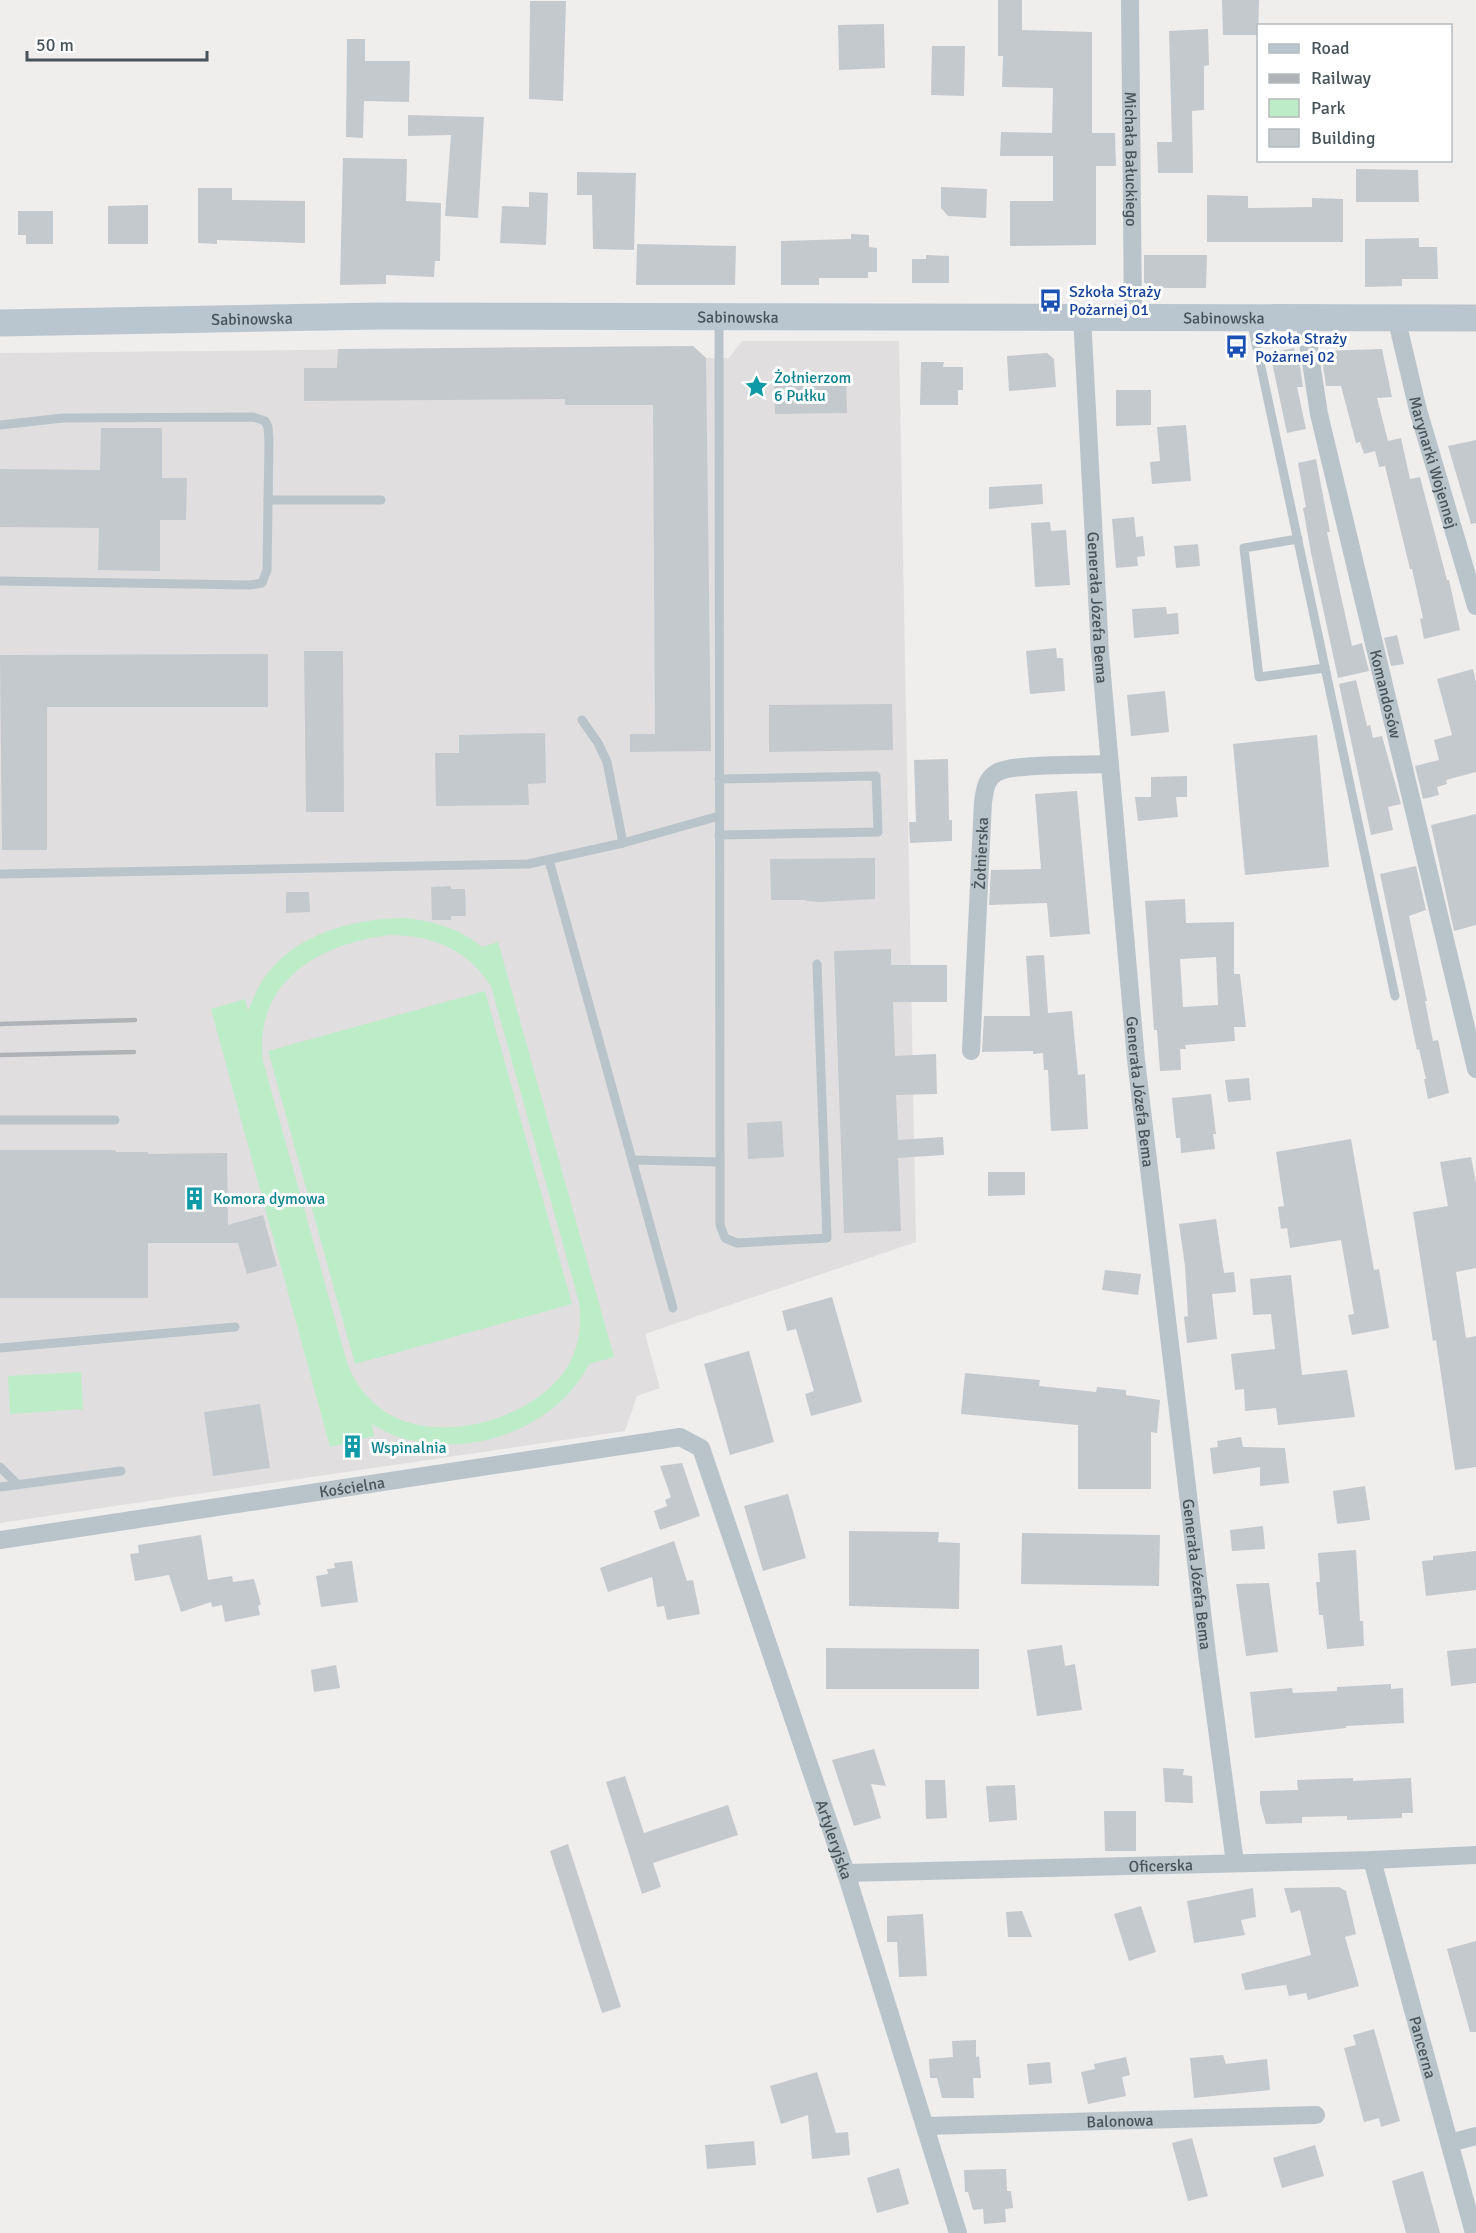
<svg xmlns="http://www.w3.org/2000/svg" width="1476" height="2233" font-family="Signika,sans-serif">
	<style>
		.education { fill: #e1dedf }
		.green { fill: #bcecc8; fill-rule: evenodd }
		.building { fill: #c4c9cd; fill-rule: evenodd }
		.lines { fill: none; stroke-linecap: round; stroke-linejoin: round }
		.lane { stroke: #b9c4ca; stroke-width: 9 }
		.street { stroke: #b9c4ca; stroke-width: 18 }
		.secondary { stroke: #b9c6cf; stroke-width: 27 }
		.rail { stroke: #afb3b7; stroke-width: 4.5 }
		.labels { text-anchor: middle; stroke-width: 6; stroke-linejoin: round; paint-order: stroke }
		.street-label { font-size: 16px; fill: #46535a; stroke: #fff }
		.transit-label { font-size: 16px; fill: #164399; stroke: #fff; text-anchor: start }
		.culture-label { font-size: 16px; fill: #0d838f; stroke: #fff; text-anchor: start }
	</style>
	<rect width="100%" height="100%" fill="#f0eded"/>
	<!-- education -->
	<polygon class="education" points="742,341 899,341 916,1242 645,1334 660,1388 637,1396 625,1431 0,1523 0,353 693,346 706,358 729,358"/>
	<!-- green -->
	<g class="green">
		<path d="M404,918c29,3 55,10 78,29l16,-5 116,415 -25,7c-32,63 -112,92 -179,76 -14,-3 -26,-9 -38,-16l2,12 -44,11 -119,-438 34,-10 3,12c5,-11 9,-23 16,-33 32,-45 89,-59 140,-60zM390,935c43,0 78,15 101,51l88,316c3,22 1,42 -10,62 -31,54 -127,82 -180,50 -20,-12 -32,-28 -41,-48l-85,-305c-10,-80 58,-118 127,-126z"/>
		<polygon points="485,991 572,1304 355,1364 268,1051"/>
		<polygon points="81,1372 83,1409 10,1414 8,1376"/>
	</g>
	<!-- building -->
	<g class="building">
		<polygon points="998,0 1022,0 1022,30 1092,32 1092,133 1115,133 1116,166 1096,166 1096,245 1010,246 1010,201 1053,201 1053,156 1000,156 1001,132 1052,133 1053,88 1002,87 1003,56 998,56"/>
		<polygon points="1222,0 1259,0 1258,35 1223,35"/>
		<polygon points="530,1 566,1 563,101 529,99"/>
		<polygon points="884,24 885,68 839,70 838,25"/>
		<polygon points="1208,29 1209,65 1204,66 1204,110 1192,111 1193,173 1158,173 1157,142 1172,142 1169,31"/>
		<polygon points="347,39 365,39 365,61 410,61 409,102 364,101 363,138 346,137"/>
		<polygon points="932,46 965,46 964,96 931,95"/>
		<polygon points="408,115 484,117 478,218 445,216 451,135 408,136"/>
		<polygon points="343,158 407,159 406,201 441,203 440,261 435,261 434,277 386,275 386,284 340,285"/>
		<polygon points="1356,169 1418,170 1419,202 1356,202"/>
		<polygon points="577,172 636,173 634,250 593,249 592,195 577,195"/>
		<polygon points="941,187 987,189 986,218 948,216 941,208"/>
		<polygon points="198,188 232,188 232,200 305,201 305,243 217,240 217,244 198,243"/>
		<polygon points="529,192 548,193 546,245 500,243 502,206 529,207"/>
		<polygon points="1207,195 1248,196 1248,208 1312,207 1312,198 1343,199 1343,242 1207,242"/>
		<polygon points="148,205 148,244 108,244 108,206"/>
		<polygon points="18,211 53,211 53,244 26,244 26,235 18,235"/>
		<polygon points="851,234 869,235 869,247 877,248 877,272 868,272 868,278 819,278 819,285 781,285 781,241 851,239"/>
		<polygon points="1419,238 1419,247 1437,247 1438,279 1402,279 1402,286 1365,287 1365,239"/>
		<polygon points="637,244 736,246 735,285 636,285"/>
		<polygon points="926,255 949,256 949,283 912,283 912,259 926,259"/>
		<polygon points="1144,255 1207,255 1206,288 1150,288 1144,282"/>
		<polygon points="693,346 706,358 711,751 630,752 630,734 655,734 653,405 565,405 565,399 304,401 304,368 337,368 338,349"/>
		<polygon points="1294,348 1295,352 1298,352 1303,387 1297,387 1306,429 1287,433 1270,353"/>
		<polygon points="1382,349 1392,397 1377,398 1388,441 1401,438 1410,479 1420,477 1447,580 1449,580 1460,630 1424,639 1420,619 1423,618 1412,569 1410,569 1385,466 1379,467 1375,451 1364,454 1360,442 1356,443 1341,386 1326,386 1321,351"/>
		<polygon points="1047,353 1054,359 1056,387 1009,391 1007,356"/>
		<polygon points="921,362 944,362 943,367 963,367 963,390 958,390 958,405 920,405"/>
		<polygon points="846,377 847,413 775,414 774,378"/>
		<polygon points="1116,390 1151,390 1151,425 1116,426"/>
		<polygon points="1186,425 1191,481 1152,484 1150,462 1160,461 1157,427"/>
		<polygon points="101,428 162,428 162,478 187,478 186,520 160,520 160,571 98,570 99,528 0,527 0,469 100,470"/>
		<polygon points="1476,440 1476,523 1471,524 1448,446"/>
		<polygon points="1316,459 1330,532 1327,532 1328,537 1352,646 1362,643 1369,671 1338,678 1311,553 1303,508 1306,507 1298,463"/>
		<polygon points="1042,484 1043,504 989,509 989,487"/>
		<polygon points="1134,517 1136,537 1143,536 1145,556 1137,557 1138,566 1116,568 1112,519"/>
		<polygon points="1050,522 1051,531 1066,530 1070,585 1035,587 1031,523"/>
		<polygon points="1198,544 1200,566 1176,568 1174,546"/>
		<polygon points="1166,607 1167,614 1178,613 1179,634 1134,638 1132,609"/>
		<polygon points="1397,635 1404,664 1391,666 1384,638"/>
		<polygon points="1056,648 1057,658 1063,658 1065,691 1030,694 1026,651"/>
		<polygon points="304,651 343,651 344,812 306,812"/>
		<polygon points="268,654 268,707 47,707 47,850 2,850 0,655"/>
		<polygon points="1473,669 1476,682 1476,772 1446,780 1447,784 1437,787 1439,795 1423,799 1415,766 1439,760 1434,740 1452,735 1437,679"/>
		<polygon points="1356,680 1367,726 1370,725 1373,738 1382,736 1401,804 1388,807 1393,830 1371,835 1339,684"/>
		<polygon points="1165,691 1169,732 1131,736 1127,695"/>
		<polygon points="892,704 893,750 769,752 769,705"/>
		<polygon points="545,733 546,783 528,784 529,805 436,806 435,753 459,753 459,735"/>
		<polygon points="1317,735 1329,867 1245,875 1233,744"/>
		<polygon points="948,759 949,820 952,820 952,841 910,843 909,822 916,822 914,760"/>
		<polygon points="1187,776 1187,797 1176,797 1178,817 1138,821 1135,797 1151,797 1151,777"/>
		<polygon points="1077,791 1090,934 1050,937 1047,903 989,905 991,870 1041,869 1035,794"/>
		<polygon points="1476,814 1476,925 1454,931 1431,825"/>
		<polygon points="875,858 875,899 819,902 806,901 806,900 771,900 770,859"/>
		<polygon points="1416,866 1426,910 1409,916 1427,1001 1425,1001 1433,1041 1438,1040 1449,1093 1428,1099 1424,1079 1426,1079 1419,1049 1417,1050 1380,874"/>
		<polygon points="451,886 451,889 465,889 466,916 451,916 451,920 432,920 431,887"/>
		<polygon points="286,892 309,892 310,912 286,913"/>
		<path d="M1185,899l1,24 48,-1v52h6l6,53h-12l1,14 -50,4 1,4h-6l1,21 -21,1 -3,-41h-3l-9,-129zM1216,957l2,48 -35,2 -3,-48z"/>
		<polygon points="891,949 891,965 947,965 947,1002 893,1002 895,1056 936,1054 937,1094 896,1095 898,1140 943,1137 944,1155 898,1158 901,1231 844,1233 834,951"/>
		<polygon points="1044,955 1048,1013 1072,1011 1078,1075 1085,1074 1088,1129 1051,1131 1048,1070 1044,1070 1043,1053 1033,1054 1033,1051 982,1052 984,1016 1030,1016 1026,956"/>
		<polygon points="1249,1078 1251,1100 1228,1102 1225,1080"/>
		<polygon points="1211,1094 1216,1134 1213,1134 1215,1149 1181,1153 1180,1138 1176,1138 1172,1098"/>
		<polygon points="782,1121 784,1157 748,1159 747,1123"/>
		<polygon points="1351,1139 1374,1270 1379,1269 1389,1328 1352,1335 1348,1315 1354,1314 1341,1240 1290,1248 1287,1228 1281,1229 1278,1207 1284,1206 1276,1152"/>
		<polygon points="0,1150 115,1150 116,1152 148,1152 148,1154 227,1153 228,1225 263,1215 277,1266 247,1274 238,1243 148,1243 148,1298 0,1298"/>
		<polygon points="1471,1157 1476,1183 1476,1268 1456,1272 1466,1338 1476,1336 1476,1467 1455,1470 1436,1340 1433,1341 1413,1212 1448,1206 1440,1162"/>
		<polygon points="988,1172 1025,1172 1025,1195 988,1196"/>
		<polygon points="1216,1219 1224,1273 1234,1272 1236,1292 1212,1294 1217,1339 1187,1343 1184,1317 1188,1316 1185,1266 1179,1224"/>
		<polygon points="1105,1270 1141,1274 1138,1295 1102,1290"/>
		<polygon points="1291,1275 1302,1375 1347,1370 1355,1417 1278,1425 1276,1408 1245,1411 1244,1389 1235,1390 1231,1354 1275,1349 1271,1314 1253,1315 1250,1279"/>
		<polygon points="832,1297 862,1402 811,1416 805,1394 814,1391 796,1329 787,1331 782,1311"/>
		<polygon points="749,1351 774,1442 730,1455 704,1364"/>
		<polygon points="965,1373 1040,1380 1039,1386 1096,1392 1097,1387 1126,1390 1126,1395 1160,1400 1157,1433 1151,1432 1151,1489 1078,1489 1078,1425 961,1414"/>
		<polygon points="260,1404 270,1468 213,1476 204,1412"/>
		<polygon points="1241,1437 1243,1447 1285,1448 1289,1483 1260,1486 1260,1467 1213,1474 1210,1448 1218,1447 1217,1441"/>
		<polygon points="682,1463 700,1516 660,1530 654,1511 667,1506 665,1500 671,1497 660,1466"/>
		<polygon points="1365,1486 1370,1520 1337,1524 1333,1491"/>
		<polygon points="788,1494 806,1558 763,1571 744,1506"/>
		<polygon points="1263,1526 1265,1549 1232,1551 1230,1530"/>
		<polygon points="849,1531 939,1532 938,1542 960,1543 959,1609 849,1606"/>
		<polygon points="1022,1533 1160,1535 1159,1586 1021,1584"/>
		<polygon points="201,1535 208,1580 232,1576 233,1582 254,1579 261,1604 258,1606 260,1615 225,1622 222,1605 212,1607 211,1602 181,1612 169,1575 135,1581 130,1554 139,1553 138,1545"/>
		<polygon points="674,1541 687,1581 693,1580 700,1614 667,1620 664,1606 657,1607 652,1577 608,1592 600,1568"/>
		<polygon points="1356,1550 1360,1621 1363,1621 1364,1646 1327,1649 1323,1615 1319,1615 1316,1582 1320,1582 1318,1553"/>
		<polygon points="1476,1551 1476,1590 1426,1596 1422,1561 1433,1560 1433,1556"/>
		<polygon points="352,1561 358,1602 321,1607 316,1576 328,1574 327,1569 335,1568 334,1563"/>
		<polygon points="1269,1583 1278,1652 1246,1656 1236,1584"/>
		<polygon points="1062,1645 1065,1666 1075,1664 1082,1710 1037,1716 1027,1650"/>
		<polygon points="826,1648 979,1649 979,1689 826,1689"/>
		<polygon points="1476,1648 1476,1683 1451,1686 1447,1651"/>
		<polygon points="336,1665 340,1688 314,1692 311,1670"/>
		<polygon points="1391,1684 1391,1689 1403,1688 1404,1723 1346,1726 1346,1728 1255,1738 1250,1692 1292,1688 1293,1693 1337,1691 1337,1687"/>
		<polygon points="874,1749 886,1786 871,1784 881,1818 854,1826 832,1760"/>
		<polygon points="1163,1768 1184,1769 1183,1775 1192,1776 1193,1803 1165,1802"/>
		<polygon points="625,1776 644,1833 728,1805 738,1835 653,1863 661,1887 642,1894 606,1782"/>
		<polygon points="1353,1778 1353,1781 1411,1778 1413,1813 1402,1813 1402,1818 1347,1820 1347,1816 1302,1817 1302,1823 1266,1824 1260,1803 1260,1791 1298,1790 1297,1780"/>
		<polygon points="925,1780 945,1780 947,1818 926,1819"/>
		<polygon points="1015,1785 1017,1820 989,1822 986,1786"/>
		<polygon points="1104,1811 1136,1811 1136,1851 1105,1851"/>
		<polygon points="568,1844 621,2007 602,2013 550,1851"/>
		<polygon points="1339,1887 1346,1891 1356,1934 1345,1937 1359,1986 1308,2000 1306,1993 1289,1996 1286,1985 1245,1990 1241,1974 1311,1955 1300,1910 1291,1913 1284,1888"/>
		<polygon points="1253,1888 1256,1917 1241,1920 1245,1935 1194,1943 1187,1901"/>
		<polygon points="1141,1906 1156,1952 1129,1961 1114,1914"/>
		<polygon points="1022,1911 1032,1937 1008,1937 1006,1912"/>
		<polygon points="923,1914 927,1976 899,1977 897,1942 887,1942 887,1916"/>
		<polygon points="1476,1941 1476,2032 1470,2032 1447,1949"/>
		<polygon points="1374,2029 1400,2121 1381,2127 1379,2118 1364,2122 1344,2048 1356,2045 1353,2035"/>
		<polygon points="976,2040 976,2057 979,2056 981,2078 973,2078 974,2098 942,2098 937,2078 930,2078 929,2059 953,2057 952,2041"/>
		<polygon points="1223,2055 1226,2064 1267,2059 1270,2090 1194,2098 1190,2058"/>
		<polygon points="1126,2057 1130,2075 1122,2077 1126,2096 1088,2104 1081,2072 1095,2069 1094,2064"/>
		<polygon points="1050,2062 1052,2083 1029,2085 1027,2064"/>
		<polygon points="817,2072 836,2133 848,2132 850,2155 812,2159 808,2115 781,2124 770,2086"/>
		<polygon points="1192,2138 1208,2196 1188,2201 1172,2143"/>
		<polygon points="754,2141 756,2165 707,2169 705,2145"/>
		<polygon points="1315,2145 1324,2176 1282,2188 1273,2158"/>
		<polygon points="899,2168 909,2204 877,2213 867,2178"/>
		<polygon points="1006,2169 1007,2191 1011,2191 1013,2208 1005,2209 1006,2222 984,2224 983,2209 973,2210 968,2192 965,2192 964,2170"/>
		<polygon points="1423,2171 1440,2233 1406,2233 1392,2181"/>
	</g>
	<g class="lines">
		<!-- lane -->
		<g class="lane">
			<polyline points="1251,320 1395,996"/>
			<polyline points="0,425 63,418 253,417 265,421 268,427 269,441 267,570 262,583 250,585 0,581"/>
			<polyline points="268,500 381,500"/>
			<polyline points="1298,539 1244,548 1259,677 1325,668"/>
			<polyline points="582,720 598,743 607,762 623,843"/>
			<polyline points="719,779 876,776 878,832 719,835"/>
			<polyline points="549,860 673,1308"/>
			<polyline points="0,874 528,864 623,843 719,816"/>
			<polyline points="0,1120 115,1120"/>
			<polyline points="632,1160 720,1162 719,319"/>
			<polyline points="720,1162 720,1225 725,1238 737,1243 827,1238 817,964"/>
			<polyline points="0,1348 235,1327"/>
			<polyline points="0,1467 18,1485"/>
			<polyline points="0,1487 121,1471"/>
		</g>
		<!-- street -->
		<g class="street">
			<path id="s1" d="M1130,0l3,317"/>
			<path id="s2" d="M1082,317l18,335 36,408 72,602 27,201"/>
			<path id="s3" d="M1304,317l15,97 157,655"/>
			<path id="s4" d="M1396,317l22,93 58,196"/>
			<path id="s5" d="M971,1051l12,-249c2,-11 2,-22 13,-29 15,-10 92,-8 114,-9"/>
			<path id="s6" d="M0,1540l680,-103 21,11 145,425 112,360"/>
			<path id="s7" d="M1372,1860l102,373"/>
			<path id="s8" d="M846,1873l526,-13 104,-5"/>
			<path id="s9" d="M925,2126l391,-11"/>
			<polyline points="1450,2143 1476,2136"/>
		</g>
		<!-- secondary -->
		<path class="secondary" id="s10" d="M0,323l381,-7 1095,2"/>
		<!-- rail -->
		<g class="rail">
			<polyline points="0,1024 135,1020"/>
			<polyline points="0,1055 134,1052"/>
		</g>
	</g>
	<!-- icons -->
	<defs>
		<symbol id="bus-bare" viewBox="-9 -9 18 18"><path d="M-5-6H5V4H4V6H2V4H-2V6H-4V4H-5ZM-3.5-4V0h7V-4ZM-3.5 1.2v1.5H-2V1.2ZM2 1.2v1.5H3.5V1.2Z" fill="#1a4fb4" stroke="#fff" stroke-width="2.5" paint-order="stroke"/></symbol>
		<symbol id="sight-bare" viewBox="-9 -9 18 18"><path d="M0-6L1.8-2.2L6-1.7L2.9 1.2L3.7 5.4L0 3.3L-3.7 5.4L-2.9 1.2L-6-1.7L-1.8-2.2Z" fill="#0f9aa8" stroke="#fff" stroke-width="2.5" paint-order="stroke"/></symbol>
		<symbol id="building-bare" viewBox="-9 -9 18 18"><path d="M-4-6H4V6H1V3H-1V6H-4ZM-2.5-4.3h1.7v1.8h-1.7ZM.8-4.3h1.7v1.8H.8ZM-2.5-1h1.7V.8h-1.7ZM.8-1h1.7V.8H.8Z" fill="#0f9aa8" stroke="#fff" stroke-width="2.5" paint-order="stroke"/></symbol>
	</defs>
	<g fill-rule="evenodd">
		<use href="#bus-bare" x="1034" y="284" width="33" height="33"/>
		<use href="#bus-bare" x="1220" y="330" width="33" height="33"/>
		<use href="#sight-bare" x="740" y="370" width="33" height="33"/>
		<use href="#building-bare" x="178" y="1182" width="33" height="33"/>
		<use href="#building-bare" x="336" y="1430" width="33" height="33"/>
	</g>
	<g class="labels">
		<!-- street labels -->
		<g class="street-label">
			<text dy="6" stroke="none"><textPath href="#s1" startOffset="159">Michała Bałuckiego</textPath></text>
			<text dy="6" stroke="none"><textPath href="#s10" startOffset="738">Sabinowska</textPath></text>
			<text dy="6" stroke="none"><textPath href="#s10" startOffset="1224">Sabinowska</textPath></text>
			<text dy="6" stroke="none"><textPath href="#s10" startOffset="252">Sabinowska</textPath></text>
			<text dy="6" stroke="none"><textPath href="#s4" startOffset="150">Marynarki Wojennej</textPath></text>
			<text dy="6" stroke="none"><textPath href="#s2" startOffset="291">Generała Józefa Bema</textPath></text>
			<text dy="6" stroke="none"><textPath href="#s3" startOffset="386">Komandosów</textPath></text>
			<text dy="6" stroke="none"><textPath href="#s5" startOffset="198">Żołnierska</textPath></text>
			<text dy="6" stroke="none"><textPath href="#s2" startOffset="777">Generała Józefa Bema</textPath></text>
			<text dy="6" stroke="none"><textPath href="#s6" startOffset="356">Kościelna</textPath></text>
			<text dy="6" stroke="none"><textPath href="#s2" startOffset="1263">Generała Józefa Bema</textPath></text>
			<text dy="6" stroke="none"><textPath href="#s6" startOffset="1125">Artyleryjska</textPath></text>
			<text dy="6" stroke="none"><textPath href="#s8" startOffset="315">Oficerska</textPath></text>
			<text dy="6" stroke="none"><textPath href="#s7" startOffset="194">Pancerna</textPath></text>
			<text dy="6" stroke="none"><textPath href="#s9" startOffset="195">Balonowa</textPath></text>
		</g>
		<!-- transit labels -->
		<g class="transit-label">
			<text x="1069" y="297">Szkoła Straży<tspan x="1069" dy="18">Pożarnej 01</tspan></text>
			<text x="1255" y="344">Szkoła Straży<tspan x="1255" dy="18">Pożarnej 02</tspan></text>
		</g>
		<!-- culture labels -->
		<g class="culture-label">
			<text x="774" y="383">Żołnierzom<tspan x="774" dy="18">6 Pułku</tspan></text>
			<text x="213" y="1204">Komora dymowa</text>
			<text x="371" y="1453">Wspinalnia</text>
		</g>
	</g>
	<!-- legend -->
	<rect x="1257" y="24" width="195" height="138" fill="#ffffff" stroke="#b5babd" stroke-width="1.5"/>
	<rect x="1269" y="44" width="30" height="9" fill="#b9c6cf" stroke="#b5babd" stroke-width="1.5"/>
	<text x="1311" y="54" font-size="18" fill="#46535a">Road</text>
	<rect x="1269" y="74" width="30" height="9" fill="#afb3b7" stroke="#b5babd" stroke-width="1.5"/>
	<text x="1311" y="84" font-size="18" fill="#46535a">Railway</text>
	<rect x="1269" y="99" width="30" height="18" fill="#bcecc8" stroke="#b5babd" stroke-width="1.5"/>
	<text x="1311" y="114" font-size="18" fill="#46535a">Park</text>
	<rect x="1269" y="129" width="30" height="18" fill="#c4c9cd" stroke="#b5babd" stroke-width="1.5"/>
	<text x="1311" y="144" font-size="18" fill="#46535a">Building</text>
	<!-- scale -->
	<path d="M27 51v9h180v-9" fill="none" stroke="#46535a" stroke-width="3"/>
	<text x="36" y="51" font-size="18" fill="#46535a" stroke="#ffffff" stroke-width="4.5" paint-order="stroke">50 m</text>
</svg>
